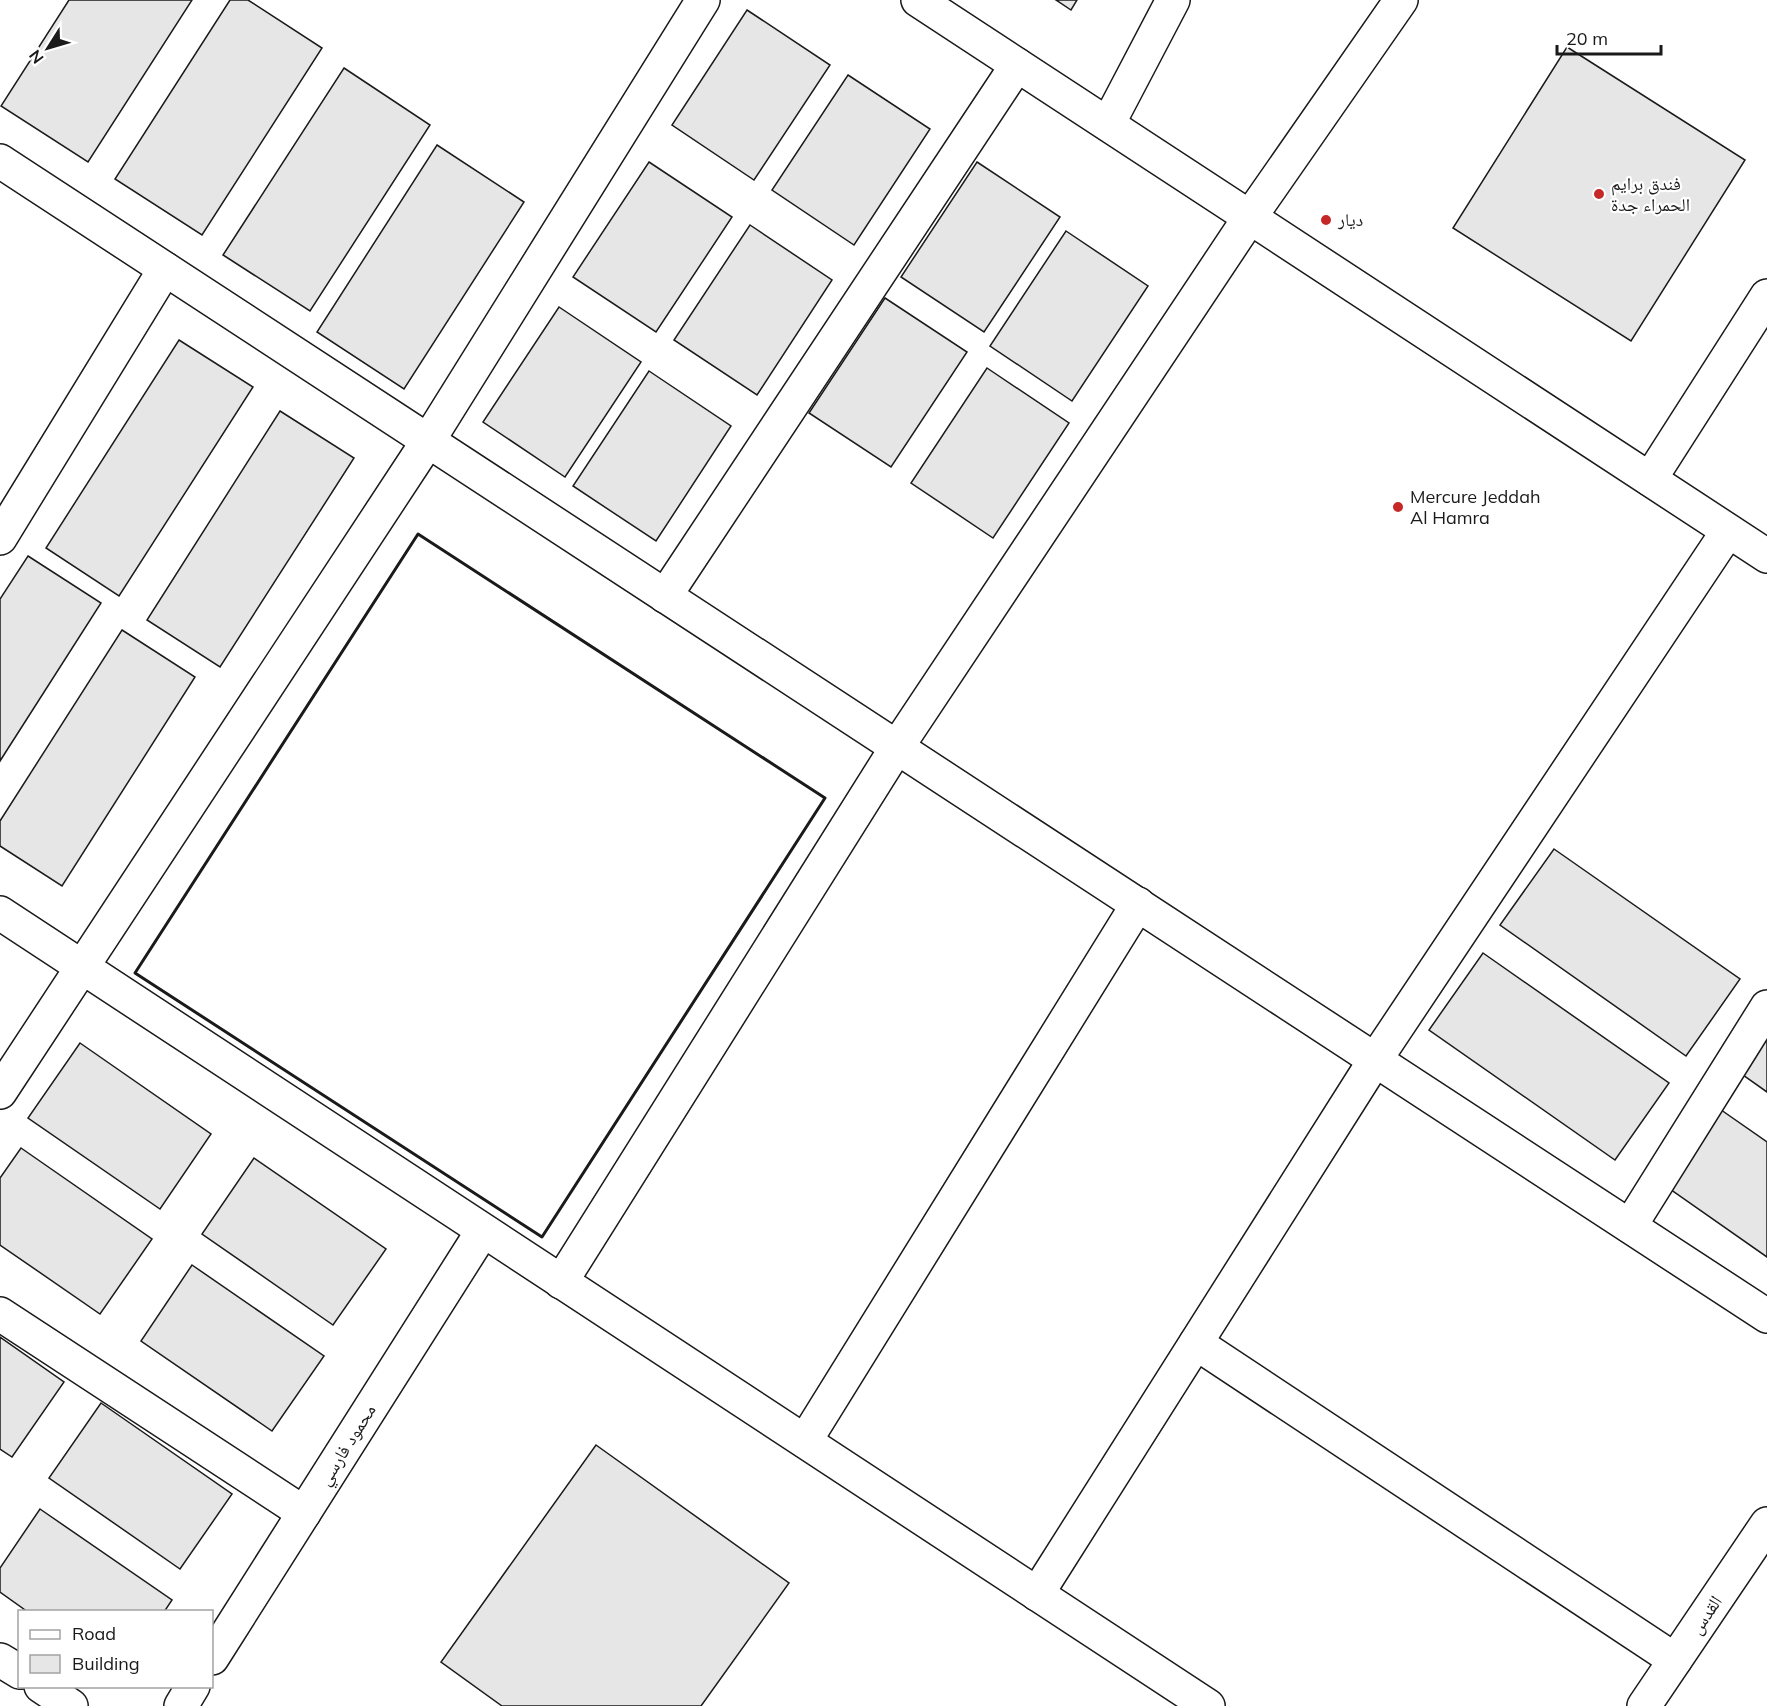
<svg xmlns="http://www.w3.org/2000/svg" width="1767" height="1706" font-family="Mulish,'Noto Naskh Arabic',sans-serif">
	<style>
		.building { fill: #e6e6e6; stroke: #1a1a1a; stroke-width: 1.5 }
		.lines { fill: none; stroke-linecap: round; stroke-linejoin: round }
		.minor-casing { stroke: #1a1a1a; stroke-width: 36 }
		.minor { stroke: #fff; stroke-width: 33 }
		.wall { stroke: #1a1a1a; stroke-width: 3 }
		.poi-dot { fill: #c62828; stroke: #fff; stroke-width: 2 }
		.labels { text-anchor: middle; stroke-width: 4.5; stroke-linejoin: round; paint-order: stroke }
		.poi-label { font-size: 18px; fill: #1a1a1a; stroke: #fff; text-anchor: start }
		.street-label { font-size: 18px; fill: #1a1a1a; stroke: #fff }
	</style>
	<rect width="100%" height="100%" fill="#fff"/>
	<!-- building -->
	<g class="building">
		<polygon points="69,0 192,0 88,162 1,106"/>
		<polygon points="230,0 248,0 322,48 202,235 115,179"/>
		<polygon points="1056,0 1077,0 1071,10"/>
		<polygon points="747,10 830,65 754,180 672,125"/>
		<polygon points="1567,47 1745,160 1631,341 1453,228"/>
		<polygon points="344,68 430,125 310,311 223,255"/>
		<polygon points="848,75 930,129 854,245 772,190"/>
		<polygon points="437,145 524,202 404,389 317,332"/>
		<polygon points="649,162 732,217 656,332 573,277"/>
		<polygon points="977,162 1060,217 984,332 901,277"/>
		<polygon points="750,225 832,280 757,395 674,340"/>
		<polygon points="1066,231 1148,286 1072,401 990,346"/>
		<polygon points="885,298 967,352 891,467 809,413"/>
		<polygon points="559,307 641,362 565,477 483,422"/>
		<polygon points="179,340 253,387 119,596 46,548"/>
		<polygon points="987,368 1069,423 993,538 911,483"/>
		<polygon points="649,371 731,426 656,541 573,486"/>
		<polygon points="280,411 354,458 220,667 147,620"/>
		<polygon points="28,556 101,603 0,761 0,599"/>
		<polygon points="122,630 195,677 62,886 0,846 0,821"/>
		<polygon points="1554,849 1740,979 1686,1056 1500,925"/>
		<polygon points="1483,953 1669,1083 1615,1160 1429,1030"/>
		<polygon points="1767,1026 1767,1092 1736,1070"/>
		<polygon points="80,1043 211,1134 160,1209 28,1118"/>
		<polygon points="1714,1105 1767,1142 1767,1257 1660,1182"/>
		<polygon points="21,1148 152,1239 100,1314 0,1245 0,1178"/>
		<polygon points="254,1158 386,1249 333,1325 202,1234"/>
		<polygon points="192,1265 324,1356 272,1431 141,1341"/>
		<polygon points="0,1337 64,1382 12,1457 0,1449"/>
		<polygon points="101,1403 232,1494 180,1569 49,1478"/>
		<polygon points="596,1445 789,1583 701,1706 502,1706 441,1662"/>
		<polygon points="40,1509 172,1600 164,1612 28,1612 0,1592 0,1568"/>
	</g>
	<g class="lines">
		<defs>
			<g id="minor">
				<polyline points="918,0 1767,556"/>
				<polyline points="1108,124 1173,0"/>
				<polyline points="0,161 1767,1316"/>
				<polyline points="1650,479 1767,296"/>
				<polyline points="0,538 165,269"/>
				<polyline points="665,596 1017,65"/>
				<polyline points="0,913 1208,1706"/>
				<polyline points="0,1092 428,441 703,0"/>
				<polyline points="1630,1226 1767,1007"/>
				<polyline points="561,1282 897,747 1250,217 1401,0"/>
				<polyline points="0,1314 304,1513"/>
				<polyline points="1196,1343 1675,1660"/>
				<polyline points="805,1441 1138,904"/>
				<polyline points="1037,1594 1375,1060 1728,531"/>
				<polyline points="212,1658 482,1232"/>
				<polyline points="0,1660 20,1672"/>
				<polyline points="41,1686 71,1706"/>
				<polyline points="181,1706 193,1686"/>
				<polyline points="1644,1706 1767,1524"/>
			</g>
		</defs>
		<!-- minor casing -->
		<use href="#minor" class="minor-casing"/>
		<!-- minor -->
		<use href="#minor" class="minor"/>
		<!-- wall -->
		<polygon class="wall" points="418,534 825,798 542,1237 135,973"/>
	</g>
	<!-- markers -->
	<g class="poi-dot">
		<circle cx="1599" cy="194" r="6"/>
		<circle cx="1326" cy="220" r="6"/>
		<circle cx="1398" cy="507" r="6"/>
	</g>
	<g class="labels">
		<!-- poi labels -->
		<g class="poi-label">
			<text x="1611" y="190">فندق برايم<tspan x="1611" dy="21">الحمراء جدة</tspan></text>
			<text x="1338" y="226">ديار</text>
			<text x="1410" y="503">Mercure Jeddah<tspan x="1410" dy="21">Al Hamra</tspan></text>
		</g>
		<!-- street labels -->
		<g class="street-label">
			<text transform="translate(347 1445) rotate(-58)" y="6">محمود فارسي</text>
			<text transform="translate(1706 1615) rotate(-56)" y="6">القدس</text>
		</g>
	</g>
	<!-- legend -->
	<rect x="18" y="1610" width="195" height="78" fill="#ffffff" stroke="#a3a3a3" stroke-width="1.5"/>
	<rect x="30" y="1630" width="30" height="9" fill="#ffffff" stroke="#a3a3a3" stroke-width="1.5"/>
	<text x="72" y="1640" font-size="18" fill="#1a1a1a">Road</text>
	<rect x="30" y="1655" width="30" height="18" fill="#e6e6e6" stroke="#a3a3a3" stroke-width="1.5"/>
	<text x="72" y="1670" font-size="18" fill="#1a1a1a">Building</text>
	<!-- north arrow -->
	<g transform="translate(48 48) rotate(233)" stroke="#ffffff" stroke-width="4.5" paint-order="stroke">
	<path d="M0-4.5L10 22L0 15L-10 22Z" fill="#1a1a1a"/>
	<text y="-9" font-size="16" font-weight="bold" text-anchor="middle" fill="#1a1a1a">N</text>
	</g>
	<!-- scale -->
	<path d="M1557 45v9h104v-9" fill="none" stroke="#1a1a1a" stroke-width="3"/>
	<text x="1566" y="45" font-size="18" fill="#1a1a1a" stroke="#ffffff" stroke-width="4.5" paint-order="stroke">20 m</text>
</svg>
